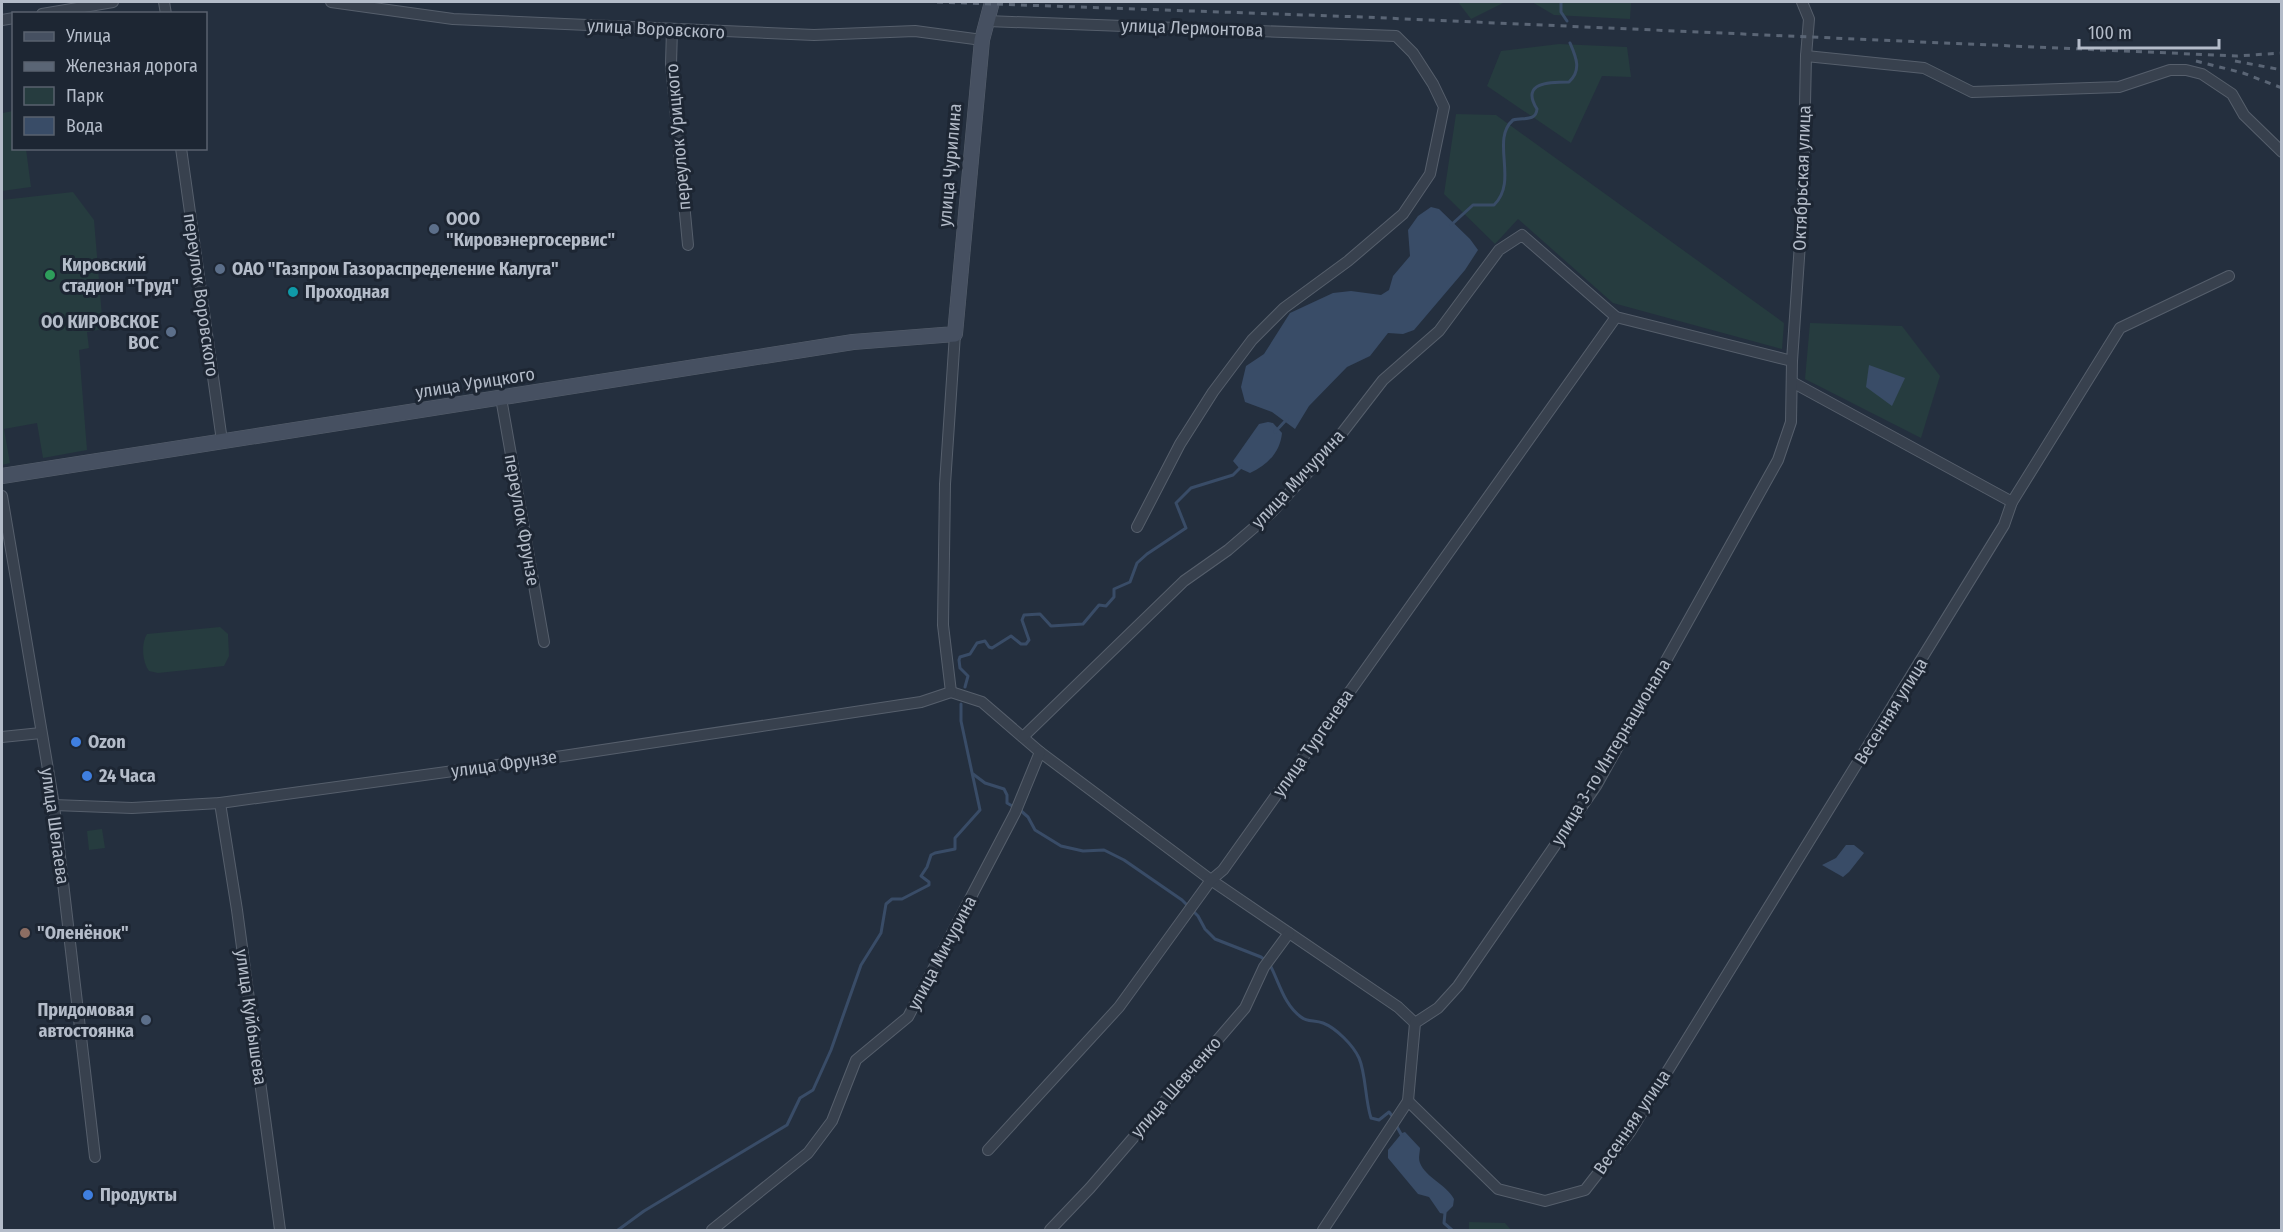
<svg xmlns="http://www.w3.org/2000/svg" width="2283" height="1232" font-family="'Fira Sans Condensed',sans-serif">
	<style>
		.green { fill: #263c3f }
		.water { fill: #394c67 }
		.lines { fill: none; stroke-linecap: round; stroke-linejoin: round }
		.stream { stroke: #394c67; stroke-width: 3 }
		.street-casing { stroke: #565f6c; stroke-width: 12 }
		.secondary-casing { stroke: #565f6c; stroke-width: 16 }
		.street { stroke: #38414e; stroke-width: 10 }
		.secondary { stroke: #465061; stroke-width: 15 }
		.rail { stroke: #5a6575; stroke-width: 3; stroke-dasharray: 6 6; stroke-linecap: butt }
		.service-dot { fill: #5c6f8a; stroke: #1d2633; stroke-width: 2 }
		.leisure-dot { fill: #2e9e5b; stroke: #1d2633; stroke-width: 2 }
		.culture-dot { fill: #0f9aa8; stroke: #1d2633; stroke-width: 2 }
		.shop-dot { fill: #3f7fe0; stroke: #1d2633; stroke-width: 2 }
		.education-dot { fill: #8d6e63; stroke: #1d2633; stroke-width: 2 }
		.labels { text-anchor: middle; stroke-width: 6; stroke-linejoin: round; paint-order: stroke }
		.street-label { font-size: 18px; fill: #b4bcc9; stroke: #1d2633 }
		.poi-label { font-size: 18px; font-weight: bold; fill: #b4bcc9; stroke: #1d2633; text-anchor: start }
	</style>
	<rect width="100%" height="100%" fill="#242f3e"/>
	<!-- green -->
	<g class="green">
		<polygon points="1458,2 1505,2 1471,19"/>
		<polygon points="1532,2 1631,2 1630,19 1554,15"/>
		<polygon points="1559,44 1627,47 1631,77 1602,76 1571,143 1487,86 1501,51"/>
		<polygon points="2,108 3,113 13,111 14,148 26,149 31,187 2,191"/>
		<polygon points="1456,114 1496,115 1784,323 1782,349 1613,303 1518,219 1495,244 1444,194"/>
		<polygon points="73,192 94,220 103,329 87,332 89,348 79,350 87,450 43,458 37,423 4,429 10,463 2,465 2,200"/>
		<polygon points="1810,323 1902,326 1940,376 1921,438 1805,379"/>
		<path d="M220,627l8,7 1,22 -5,10 -66,7 -9,-2c-7,-9 -8,-28 -2,-37z"/>
		<polygon points="102,829 105,848 89,850 87,831"/>
		<polygon points="1469,1222 1505,1223 1511,1230 1469,1230"/>
	</g>
	<!-- water -->
	<g class="water">
		<polygon points="1431,207 1439,209 1470,239 1478,250 1465,270 1414,330 1403,334 1388,333 1370,356 1347,367 1309,406 1295,429 1272,412 1245,402 1241,387 1246,366 1264,354 1290,313 1333,293 1351,291 1381,295 1389,290 1393,276 1410,256 1408,230 1418,216"/>
		<polygon points="1869,365 1905,378 1892,406 1866,387"/>
		<path d="M1268,422l5,1 9,10c-2,20 -15,32 -32,40l-11,-5 -6,-7 26,-37z"/>
		<polygon points="1846,845 1854,845 1864,853 1849,872 1843,877 1822,865 1836,858"/>
		<path d="M1405,1132l15,16c0,4 -2,10 0,15 6,15 26,21 34,36l-1,7 -8,8 -5,-1 -11,-16 -11,-3 -30,-36v-8l14,-17z"/>
	</g>
	<g class="lines">
		<!-- stream -->
		<g class="stream">
			<polyline points="1561,2 1561,12 1567,21"/>
			<path d="M1451,225l22,-20h21c25,-24 -4,-65 19,-85 10,-3 23,2 24,-11 -17,-27 13,-27 32,-27 13,-12 7,-25 1,-39"/>
			<polyline points="1275,432 1287,419"/>
			<polyline points="965,687 968,676 960,668 959,660 960,657 970,654 977,643 985,641 989,647 992,648 1011,636 1021,644 1026,644 1029,640 1022,620 1024,615 1040,614 1051,626 1083,624 1099,605 1106,606 1114,597 1114,589 1130,582 1137,563 1147,554 1186,528 1176,503 1191,488 1233,475 1241,467"/>
			<polyline points="973,774 985,783 1004,789 1007,795 1007,803 1014,807"/>
			<polyline points="1020,810 1028,817 1035,830 1061,846 1083,851 1104,850 1124,860 1182,900 1198,916 1205,929 1215,939 1261,957 1265,960"/>
			<path d="M1270,965c9,17 14,40 31,52 6,5 14,3 22,6 13,5 30,22 36,35 7,16 6,42 12,60l8,2 10,-8 4,5"/>
			<polyline points="1395,1123 1402,1136"/>
			<polyline points="1445,1213 1444,1223 1452,1230"/>
			<polyline points="618,1230 644,1211 787,1125 800,1098 813,1090 831,1050 861,965 881,933 886,904 892,899 902,899 929,885 929,882 921,876 927,867 931,855 935,853 955,849 955,838 980,810 961,721 961,704"/>
		</g>
		<defs>
			<g id="street">
				<polyline points="164,2 166,14"/>
				<polyline points="331,2 453,19 814,35 915,31 982,40"/>
				<polyline points="42,14 113,2"/>
				<polyline points="2,20 14,18"/>
				<polyline points="987,21 1396,36 1413,53 1433,84 1444,107 1430,174 1403,214 1348,261 1284,308 1252,340 1213,392 1180,444 1137,527"/>
				<polyline points="672,29 671,64 688,245"/>
				<polyline points="1806,56 1924,68 1972,92 2119,87 2170,70 2186,70 2202,74 2232,94 2244,115 2282,152"/>
				<polyline points="181,148 222,441"/>
				<polyline points="1792,382 2012,502"/>
				<polyline points="501,398 544,642"/>
				<polyline points="2,496 54,805 95,1157"/>
				<polyline points="951,692 982,702 1040,752 1211,880 1398,1007 1415,1023"/>
				<polyline points="951,692 943,625 945,484 955,334"/>
				<polyline points="2,737 41,733"/>
				<polyline points="1023,737 1184,581 1228,550 1271,513 1332,446 1383,380 1439,331 1499,250 1522,235 1616,317 1792,361"/>
				<polyline points="220,803 237,910 280,1230"/>
				<polyline points="54,805 132,808 220,803 563,756 921,702 951,692"/>
				<polyline points="1408,1101 1498,1189 1545,1201 1585,1190 1630,1132 2004,525 2012,502 2120,328 2229,276"/>
				<polyline points="988,1150 1119,1007 1211,880 1223,870 1616,317"/>
				<polyline points="712,1230 808,1153 832,1121 856,1060 908,1017 1015,813 1040,752"/>
				<polyline points="1050,1230 1090,1188 1245,1008 1264,967 1289,933"/>
				<polyline points="1323,1230 1408,1101 1415,1023 1438,1008 1458,986 1596,786 1778,460 1791,422 1792,361 1803,199 1806,56 1809,19 1802,2"/>
			</g>
			<polyline id="secondary" points="2,476 853,342 955,334 982,40 992,2"/>
		</defs>
		<!-- street casing -->
		<use href="#street" class="street-casing"/>
		<!-- secondary casing -->
		<use href="#secondary" class="secondary-casing"/>
		<!-- street -->
		<use href="#street" class="street"/>
		<!-- secondary -->
		<use href="#secondary" class="secondary"/>
		<!-- rail -->
		<g class="rail">
			<polyline points="937,2 1362,17 2237,56 2282,53"/>
			<polyline points="2196,61 2243,73 2282,88"/>
			<polyline points="2235,61 2282,70"/>
		</g>
	</g>
	<!-- markers -->
	<g class="service-dot">
		<circle cx="434" cy="229" r="6"/>
		<circle cx="220" cy="269" r="6"/>
		<circle cx="171" cy="332" r="6"/>
		<circle cx="146" cy="1020" r="6"/>
	</g>
	<circle class="leisure-dot" cx="50" cy="275" r="6"/>
	<circle class="culture-dot" cx="293" cy="292" r="6"/>
	<g class="shop-dot">
		<circle cx="76" cy="742" r="6"/>
		<circle cx="87" cy="776" r="6"/>
		<circle cx="88" cy="1195" r="6"/>
	</g>
	<circle class="education-dot" cx="25" cy="933" r="6"/>
	<g class="labels">
		<!-- street labels -->
		<g class="street-label">
			<text transform="translate(1192 28) rotate(2)" y="6">улица Лермонтова</text>
			<text transform="translate(656 29) rotate(3)" y="6">улица Воровского</text>
			<text transform="translate(678 137) rotate(-95)" y="6">переулок Урицкого</text>
			<text transform="translate(950 165) rotate(-85)" y="6">улица Чурилина</text>
			<text transform="translate(1802 178) rotate(-88)" y="6">Октябрьская улица</text>
			<text transform="translate(201 295) rotate(82)" y="6">переулок Воровского</text>
			<text transform="translate(475 383) rotate(-9)" y="6">улица Урицкого</text>
			<text transform="translate(1298 479) rotate(-47)" y="6">улица Мичурина</text>
			<text transform="translate(522 520) rotate(80)" y="6">переулок Фрунзе</text>
			<text transform="translate(1891 711) rotate(-58)" y="6">Весенняя улица</text>
			<text transform="translate(1313 743) rotate(-55)" y="6">улица Тургенева</text>
			<text transform="translate(1611 752) rotate(-59)" y="6">улица 3-го Интернационала</text>
			<text transform="translate(504 764) rotate(-8)" y="6">улица Фрунзе</text>
			<text transform="translate(55 826) rotate(82)" y="6">улица Шелаева</text>
			<text transform="translate(942 953) rotate(-62)" y="6">улица Мичурина</text>
			<text transform="translate(251 1017) rotate(82)" y="6">улица Куйбышева</text>
			<text transform="translate(1176 1087) rotate(-49)" y="6">улица Шевченко</text>
			<text transform="translate(1632 1122) rotate(-56)" y="6">Весенняя улица</text>
		</g>
		<!-- poi labels -->
		<g class="poi-label">
			<text x="446" y="225">ООО<tspan x="446" dy="21">"Кировэнергосервис"</tspan></text>
			<text x="62" y="271">Кировский<tspan x="62" dy="21">стадион "Труд"</tspan></text>
			<text x="232" y="275">ОАО "Газпром Газораспределение Калуга"</text>
			<text x="305" y="298">Проходная</text>
			<text x="159" y="328" text-anchor="end">ОО КИРОВСКОЕ<tspan x="159" dy="21">ВОС</tspan></text>
			<text x="88" y="748">Ozon</text>
			<text x="99" y="782">24 Часа</text>
			<text x="37" y="939">"Оленёнок"</text>
			<text x="134" y="1016" text-anchor="end">Придомовая<tspan x="134" dy="21">автостоянка</tspan></text>
			<text x="100" y="1201">Продукты</text>
		</g>
	</g>
	<!-- border -->
	<rect width="2283" height="1232" fill="none" stroke="#b4bcc9" stroke-width="6"/>
	<!-- legend -->
	<rect x="12" y="12" width="195" height="138" fill="#1d2633" stroke="#59626f" stroke-width="1.5"/>
	<rect x="24" y="32" width="30" height="9" fill="#465061" stroke="#59626f" stroke-width="1.5"/>
	<text x="66" y="42" font-size="18" fill="#b4bcc9">Улица</text>
	<rect x="24" y="62" width="30" height="9" fill="#5a6575" stroke="#59626f" stroke-width="1.5"/>
	<text x="66" y="72" font-size="18" fill="#b4bcc9">Железная дорога</text>
	<rect x="24" y="87" width="30" height="18" fill="#263c3f" stroke="#59626f" stroke-width="1.5"/>
	<text x="66" y="102" font-size="18" fill="#b4bcc9">Парк</text>
	<rect x="24" y="117" width="30" height="18" fill="#394c67" stroke="#59626f" stroke-width="1.5"/>
	<text x="66" y="132" font-size="18" fill="#b4bcc9">Вода</text>
	<!-- scale -->
	<path d="M2079 39v9h140v-9" fill="none" stroke="#b4bcc9" stroke-width="3"/>
	<text x="2088" y="39" font-size="18" fill="#b4bcc9" stroke="#1d2633" stroke-width="4.5" paint-order="stroke">100 m</text>
</svg>
